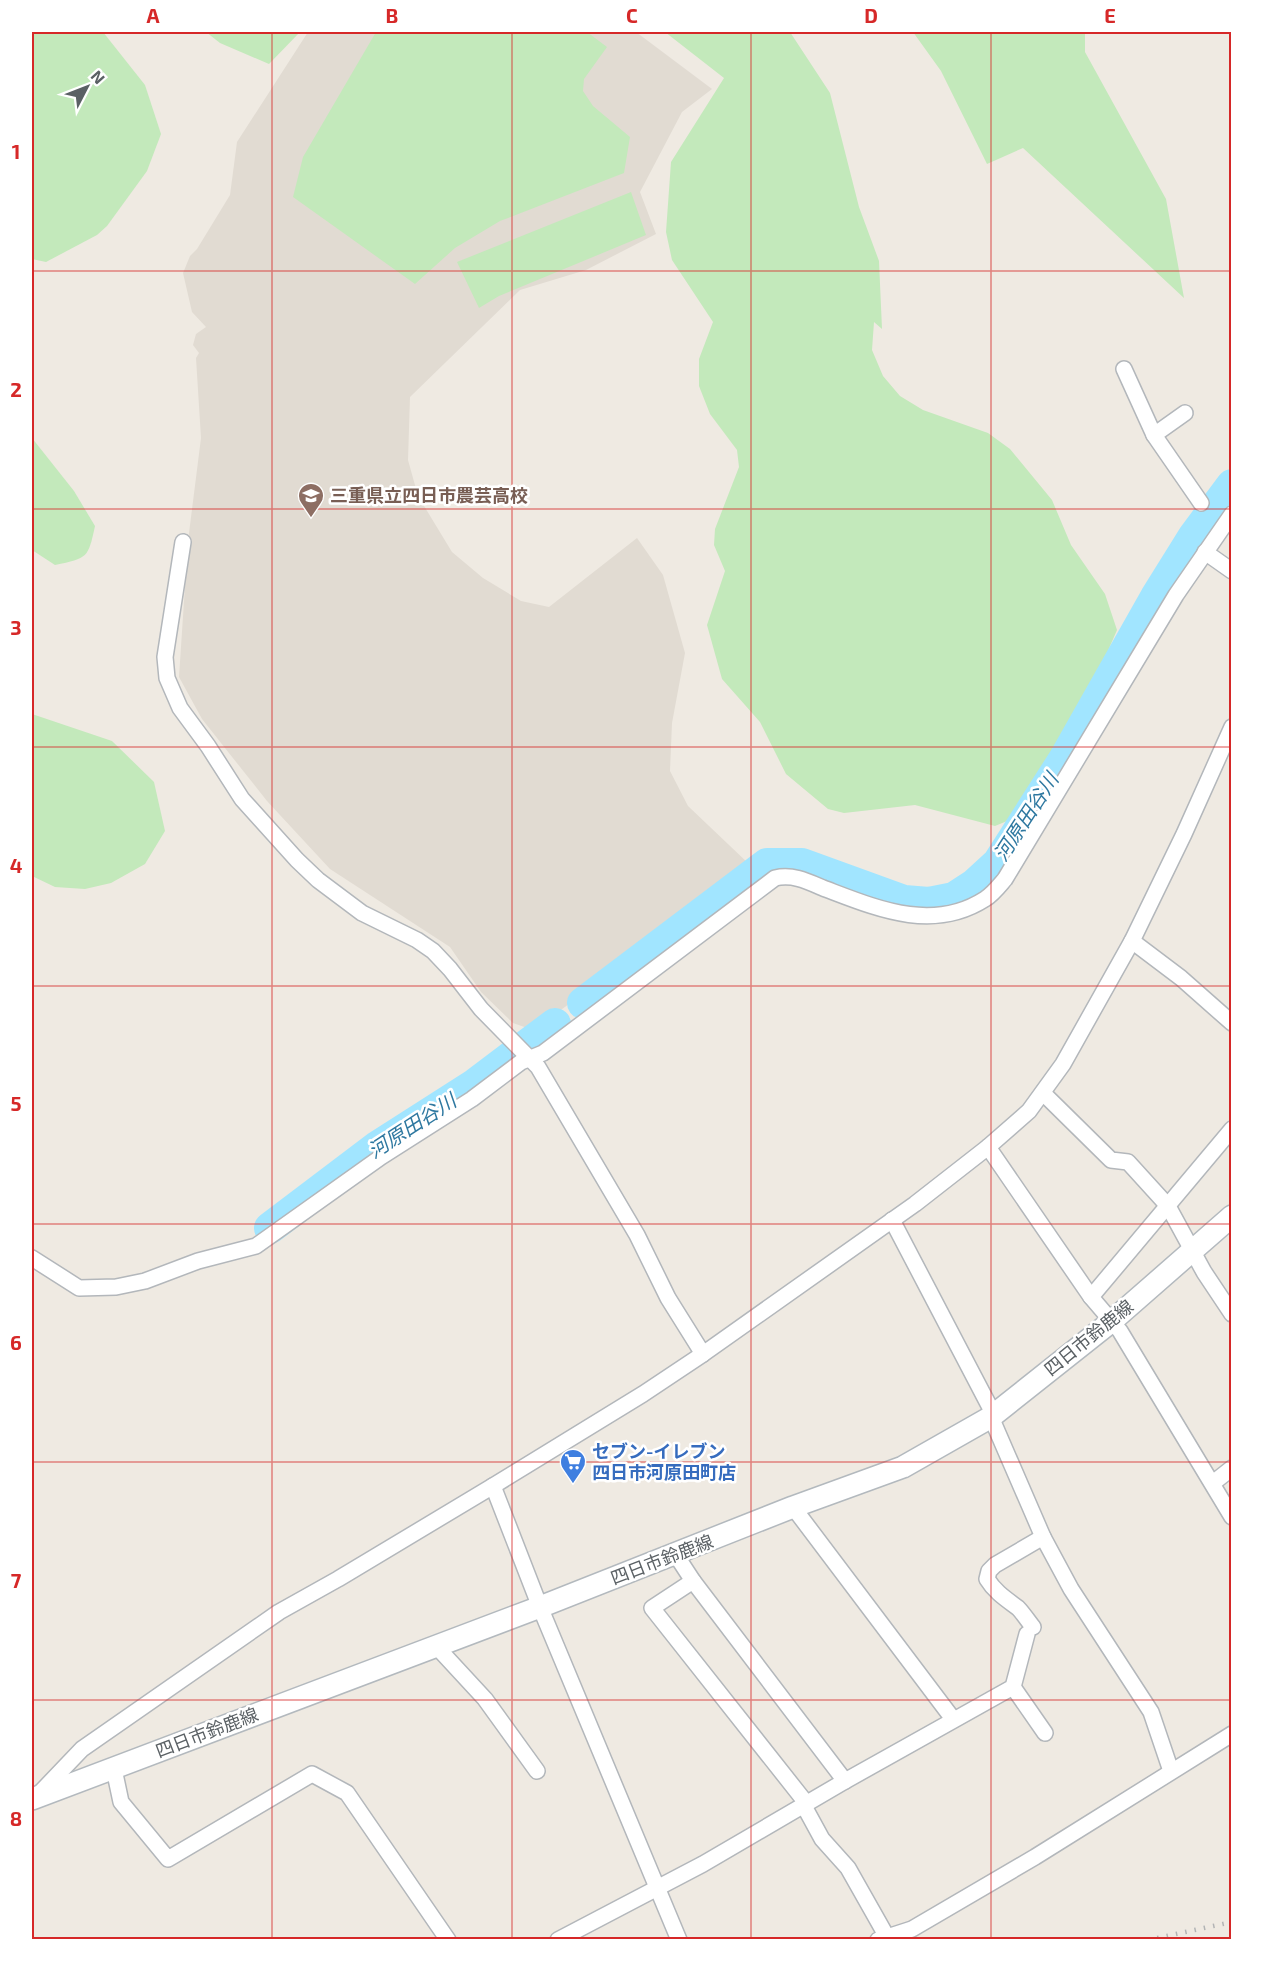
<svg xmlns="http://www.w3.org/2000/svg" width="1263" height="1971" font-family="'Exo 2','Noto Sans JP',sans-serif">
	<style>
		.education { fill: #e1dbd2 }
		.green { fill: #c3e9bb }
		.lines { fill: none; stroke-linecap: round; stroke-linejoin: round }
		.river { stroke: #a1e5ff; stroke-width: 32 }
		.street-casing { stroke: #b3b7bb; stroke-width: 18 }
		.secondary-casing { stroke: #b3b9be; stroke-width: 24 }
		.street { stroke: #fff; stroke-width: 15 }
		.secondary { stroke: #fff; stroke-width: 21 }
		.rail { stroke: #b2b3b4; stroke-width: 4.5; stroke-dasharray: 1.5 8; stroke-linecap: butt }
		.grid { fill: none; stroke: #d62828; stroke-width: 1.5; stroke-opacity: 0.55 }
		.labels { text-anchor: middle; stroke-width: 5; stroke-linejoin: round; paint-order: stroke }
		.education-label { font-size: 18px; font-weight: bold; fill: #785e54; stroke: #fff; text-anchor: start }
		.street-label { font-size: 18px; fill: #5a6064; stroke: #fff }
		.shop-label { font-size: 18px; font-weight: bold; fill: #366cbe; stroke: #fff; text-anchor: start }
		.water-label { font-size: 20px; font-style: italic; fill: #2e78a0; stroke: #fff }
		.neatline { fill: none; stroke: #d62828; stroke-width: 2 }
		.grid-label { font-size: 20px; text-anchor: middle; font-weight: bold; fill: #d62828 }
	</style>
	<rect width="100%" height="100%" fill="#efeae2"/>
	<!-- education -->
	<polygon class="education" points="308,32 636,32 712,89 682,112 640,192 656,234 586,270 520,290 410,397 408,460 418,496 452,552 483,578 521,601 549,607 637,538 663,575 685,653 672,723 670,771 688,806 749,864 739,876 644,950 533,1030 513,1023 481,992 450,947 330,869 267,801 202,719 179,677 188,541 201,438 196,358 199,353 193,345 196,334 206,327 192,312 183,273 190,256 197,249 230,195 237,142"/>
	<!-- green -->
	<g class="green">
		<polygon points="32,32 103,32 145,85 161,134 147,171 107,226 97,235 46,262 32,259"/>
		<polygon points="206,32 300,32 269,64 220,43"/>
		<polygon points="376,32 587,32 607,47 584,79 583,91 593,106 630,137 624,173 500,221 455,248 415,284 293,197 303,157"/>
		<polygon points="665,32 790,32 830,93 859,207 879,261 882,329 874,322 872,350 883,376 900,396 923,410 988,433 1010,449 1052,500 1071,545 1105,594 1117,630 1048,789 1019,816 995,826 915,805 844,813 828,809 786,774 760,722 722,679 707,625 725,571 714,545 715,529 739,467 737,450 710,414 699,386 699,359 713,322 672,260 666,232 671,162 724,78"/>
		<polygon points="913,32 1085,32 1085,52 1166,199 1184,298 1023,148 987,164 941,71"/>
		<polygon points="631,192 646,235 499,296 479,308 457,262"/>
		<path d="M32,438l42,53 21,35c-7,32 -7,32 -40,39l-23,-15z"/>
		<polygon points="32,714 112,741 154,782 165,831 145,864 111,883 85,889 55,887 32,876"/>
	</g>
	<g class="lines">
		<!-- river -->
		<g class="river">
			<polyline points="583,1003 767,864 802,864 904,901 929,903 954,898 974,885 998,863 1065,758 1156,597 1194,536 1232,485"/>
			<polyline points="270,1228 377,1147 474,1085 555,1024"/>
		</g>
		<defs>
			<g id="street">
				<polyline points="1124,369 1154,435 1201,503"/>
				<polyline points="1154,435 1185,413"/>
				<polyline points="183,542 165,657 167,678 180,708 208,746 242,799 297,860 318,880 362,913 417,940 433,951 450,969 481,1009 538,1067 637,1235 668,1298 703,1354"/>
				<polyline points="1205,552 1232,571"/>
				<polyline points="1132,941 1181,978 1232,1023"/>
				<polyline points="1043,1093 1111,1160 1128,1162 1168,1206 1204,1272 1232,1314"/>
				<polyline points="1232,1129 1091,1297 1120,1331 1232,1517"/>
				<polyline points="988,1147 1091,1297"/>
				<polyline points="892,1220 994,1415"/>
				<path d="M32,1258l47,30 37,-1 29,-6 53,-20 58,-15 125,-89 91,-58 49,-37 22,-9 232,-175c18,-4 32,3 48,10 53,20 109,45 162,11 8,-5 14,-13 20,-20l171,-284 56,-81"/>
				<polyline points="991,1417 1043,1537 1071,1589 1151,1712 1171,1771"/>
				<polyline points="1213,1483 1232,1468"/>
				<polyline points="493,1486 540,1607 679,1940"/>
				<polyline points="793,1507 953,1719"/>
				<polyline points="676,1555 693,1581 845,1781"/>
				<polyline points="693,1581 652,1608 807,1804"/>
				<path d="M1033,1627c-5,-6 -10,-14 -15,-19 -12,-9 -23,-16 -31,-29l2,-8 6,-6 48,-28"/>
				<polyline points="436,1646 485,1699 537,1771"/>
				<polyline points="1013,1687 1045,1733"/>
				<polyline points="114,1769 121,1802 168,1859 312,1774 347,1793 448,1940"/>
				<polyline points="39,1794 82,1749 279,1612 338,1579 493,1486 643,1394 703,1354 915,1204 988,1147 1029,1111 1063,1064 1132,941 1184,834 1232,727"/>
				<polyline points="804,1806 822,1839 848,1868 887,1937"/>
				<polyline points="558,1940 703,1864 845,1781 1013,1687 1027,1634"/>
				<polyline points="878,1940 912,1929 1035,1857 1232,1734"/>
			</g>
			<polyline id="secondary" points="32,1799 540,1607 793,1507 903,1467 991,1417 1112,1321 1232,1216"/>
		</defs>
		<!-- street casing -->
		<use href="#street" class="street-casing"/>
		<!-- secondary casing -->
		<use href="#secondary" class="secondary-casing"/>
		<!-- street -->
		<use href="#street" class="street"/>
		<!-- secondary -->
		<use href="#secondary" class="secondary"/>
		<!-- rail -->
		<polyline class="rail" points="1148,1940 1232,1922"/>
	</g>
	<!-- grid -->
	<path class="grid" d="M272,32v1908M512,32v1908M751,32v1908M991,32v1908M32,271h1200M32,509h1200M32,747h1200M32,986h1200M32,1224h1200M32,1462h1200M32,1700h1200"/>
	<!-- icons -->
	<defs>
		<symbol id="school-pin" viewBox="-11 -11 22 30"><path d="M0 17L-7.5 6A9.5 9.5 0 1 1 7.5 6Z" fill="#8d6e63" stroke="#fff"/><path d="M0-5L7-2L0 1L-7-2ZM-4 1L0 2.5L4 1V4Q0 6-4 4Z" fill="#fff"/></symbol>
		<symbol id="supermarket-pin" viewBox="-11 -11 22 30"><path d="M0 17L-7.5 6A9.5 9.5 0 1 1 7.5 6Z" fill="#3f7fe0" stroke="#fff"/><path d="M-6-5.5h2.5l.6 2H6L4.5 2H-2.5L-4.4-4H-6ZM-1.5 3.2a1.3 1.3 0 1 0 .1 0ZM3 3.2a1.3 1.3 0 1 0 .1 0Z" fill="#fff"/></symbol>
	</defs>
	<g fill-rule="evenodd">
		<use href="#school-pin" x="296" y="481" width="30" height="40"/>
		<use href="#supermarket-pin" x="558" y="1447" width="30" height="40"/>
	</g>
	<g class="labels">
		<!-- education labels -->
		<g class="education-label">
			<text x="330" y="502">三重県立四日市農芸高校</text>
		</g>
		<!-- street labels -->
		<g class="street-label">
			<text transform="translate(1089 1338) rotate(-39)" y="6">四日市鈴鹿線</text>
			<text transform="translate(662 1560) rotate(-21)" y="6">四日市鈴鹿線</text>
			<text transform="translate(207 1733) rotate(-21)" y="6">四日市鈴鹿線</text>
		</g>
		<!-- shop labels -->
		<g class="shop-label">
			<text x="592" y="1458">セブン-イレブン<tspan x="592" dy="21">四日市河原田町店</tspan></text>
		</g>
		<!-- water labels -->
		<g class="water-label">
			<text transform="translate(1026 817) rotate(-57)" y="7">河原田谷川</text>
			<text transform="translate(412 1126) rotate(-33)" y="7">河原田谷川</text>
		</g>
	</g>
	<!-- border -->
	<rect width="1263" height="1971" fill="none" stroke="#ffffff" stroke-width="66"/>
	<!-- north arrow -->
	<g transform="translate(87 87) rotate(48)" stroke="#ffffff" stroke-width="4.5" paint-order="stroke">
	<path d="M0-4.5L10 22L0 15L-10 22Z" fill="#5a6064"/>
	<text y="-9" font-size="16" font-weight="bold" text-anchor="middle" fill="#5a6064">N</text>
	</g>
	<rect x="33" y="33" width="1197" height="1905" class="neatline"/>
	<g class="grid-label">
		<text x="153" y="23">A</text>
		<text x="392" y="23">B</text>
		<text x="632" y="23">C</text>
		<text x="871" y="23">D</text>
		<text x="1110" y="23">E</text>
		<text x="16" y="159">1</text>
		<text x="16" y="397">2</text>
		<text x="16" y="635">3</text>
		<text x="16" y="873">4</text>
		<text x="16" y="1111">5</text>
		<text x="16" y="1350">6</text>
		<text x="16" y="1588">7</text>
		<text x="16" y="1826">8</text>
	</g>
</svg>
